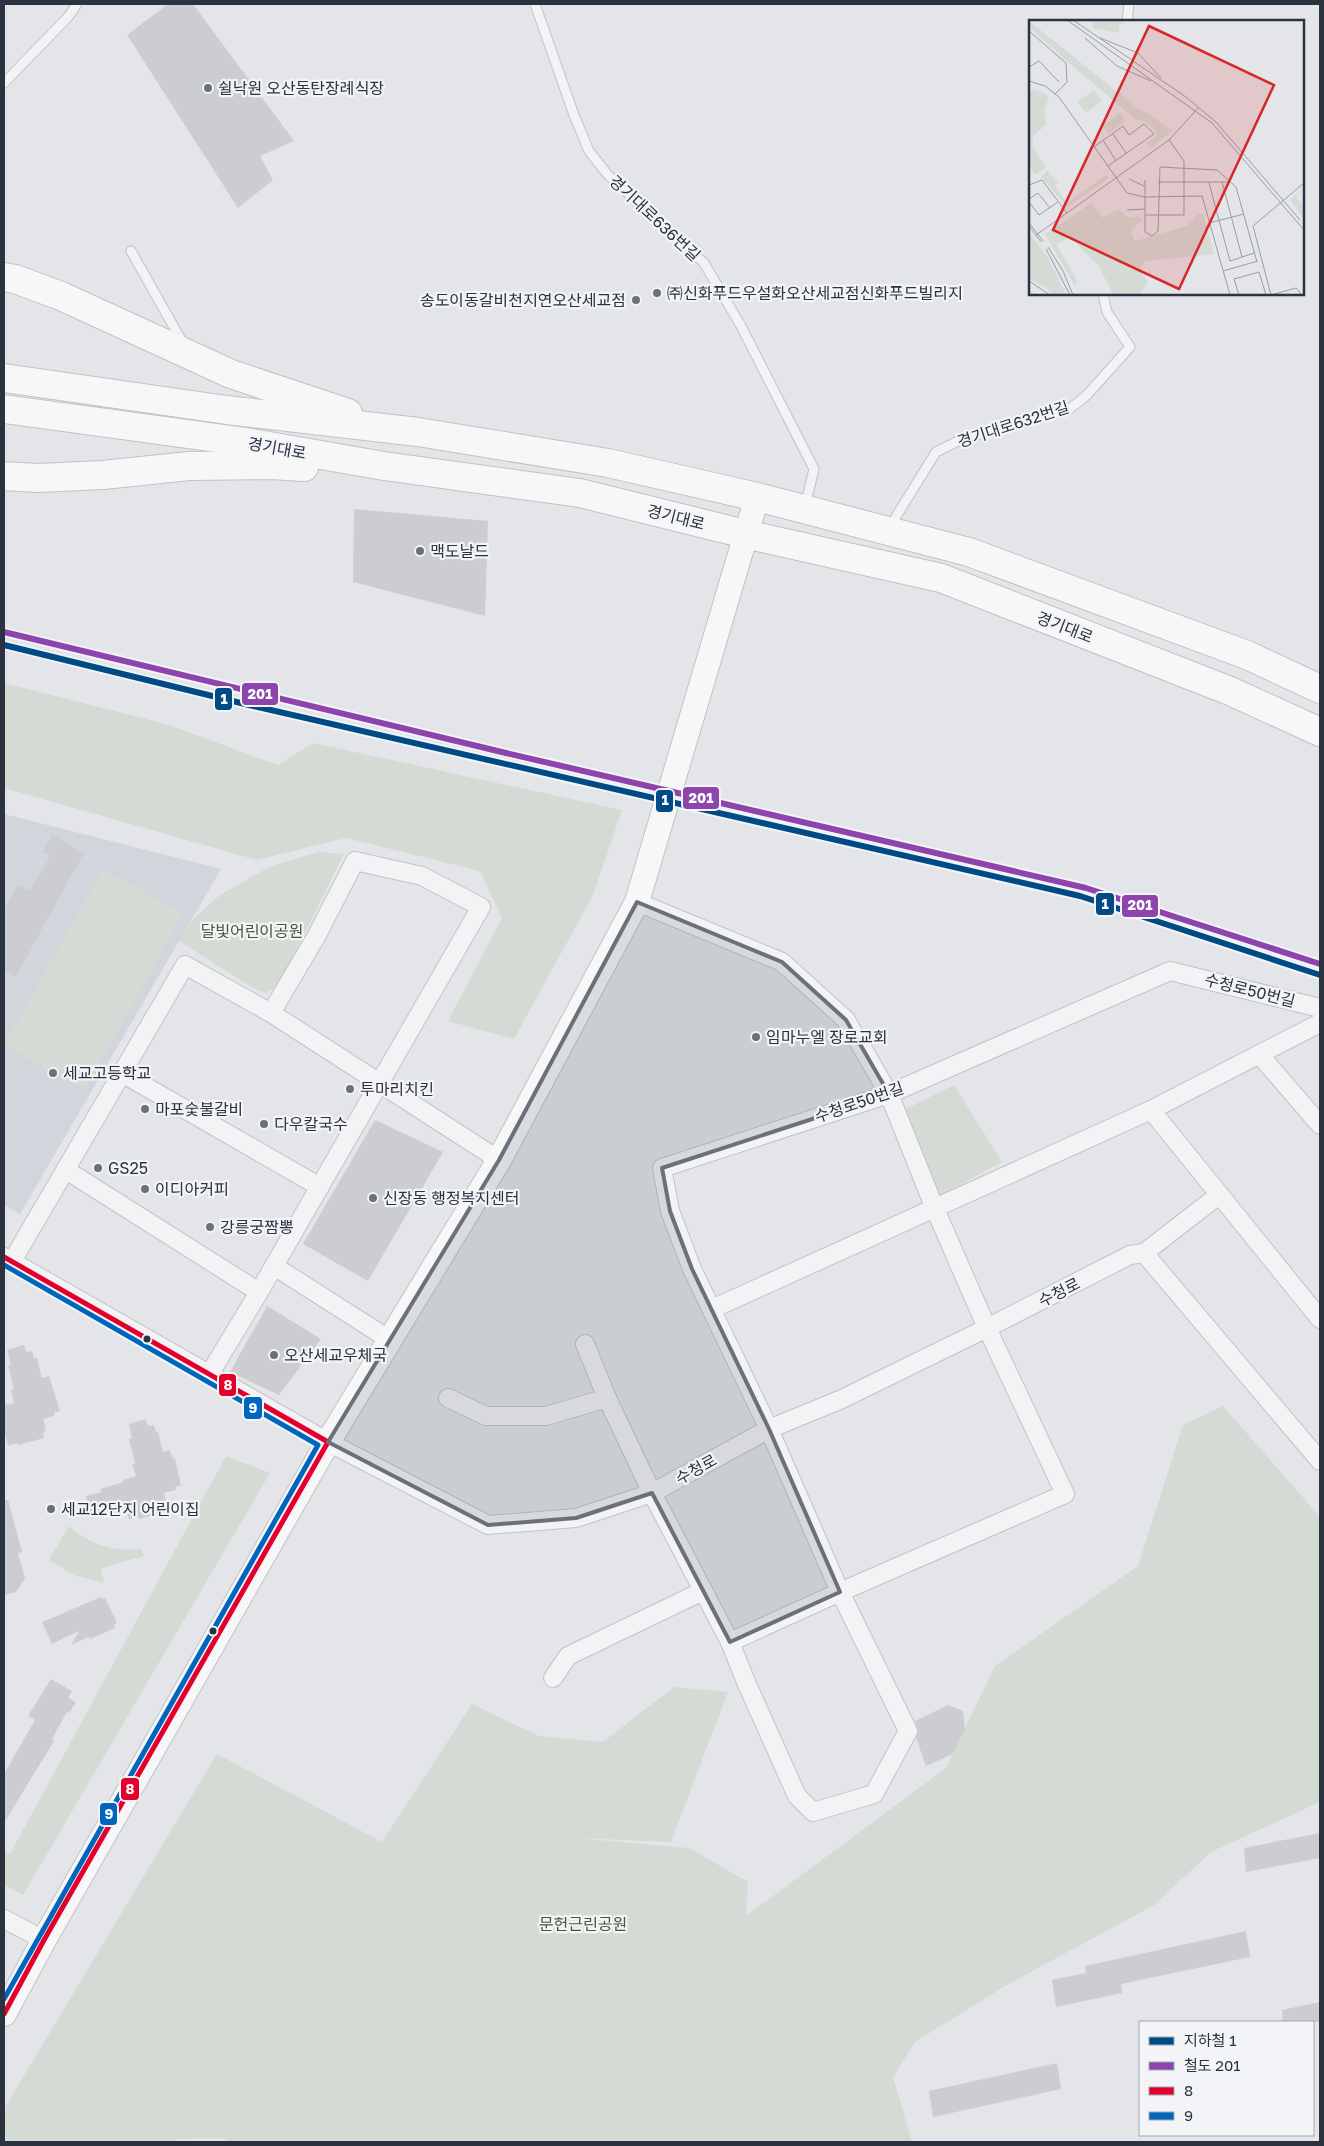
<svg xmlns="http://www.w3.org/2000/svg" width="1324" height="2146" font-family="'Golos Text','Noto Sans KR',sans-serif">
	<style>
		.built { fill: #d2d5db }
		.green { fill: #d4dbd4 }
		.building { fill: #cccdd0 }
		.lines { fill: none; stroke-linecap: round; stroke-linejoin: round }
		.lane-casing { stroke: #c1c3c6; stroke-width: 11 }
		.street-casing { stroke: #c1c3c6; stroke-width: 20 }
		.secondary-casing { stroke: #c1c3c6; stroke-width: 26 }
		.primary-casing { stroke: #c0c2c5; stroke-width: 30 }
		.lane { stroke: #f3f3f5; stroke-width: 9 }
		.street { stroke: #f3f3f5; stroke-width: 18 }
		.secondary { stroke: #f7f7f7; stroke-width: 24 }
		.primary { stroke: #f7f7f7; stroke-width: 28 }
		.bus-1-casing { stroke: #f2f4f7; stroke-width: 9 }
		.bus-2-casing { stroke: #f2f4f7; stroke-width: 9 }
		.bus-1 { stroke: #e4002b; stroke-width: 5 }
		.bus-2 { stroke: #0065bd; stroke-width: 5 }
		.rail-1-casing { stroke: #f2f4f7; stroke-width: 10 }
		.rail-1 { stroke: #8e44ad; stroke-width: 6 }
		.metro-1-casing { stroke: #f2f4f7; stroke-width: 10 }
		.metro-1 { stroke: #004a85; stroke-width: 6 }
		.marked { fill: #6b717b; fill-opacity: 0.2; stroke: #6b717b; stroke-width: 4; stroke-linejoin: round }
		.poi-dot { fill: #6b717b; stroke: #f2f4f7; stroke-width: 2 }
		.bus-dot { fill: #2b3240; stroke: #f2f4f7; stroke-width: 2 }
		.labels { text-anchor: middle; stroke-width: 4.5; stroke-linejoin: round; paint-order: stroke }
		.poi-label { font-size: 16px; fill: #2b3240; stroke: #f2f4f7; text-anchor: start }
		.street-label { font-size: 16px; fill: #2b3240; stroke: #f2f4f7 }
		.park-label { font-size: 16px; fill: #3f5b3a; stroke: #f2f4f7 }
		.inset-road { fill: none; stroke: #999da5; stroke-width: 1 }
		.view { fill: #d62828; fill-opacity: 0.15; stroke: #d62828; stroke-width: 2.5 }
		.inset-edge { fill: none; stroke: #2b3240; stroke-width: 2.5 }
		.line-badge { stroke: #f2f4f7; stroke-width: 2 }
		.badge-label { font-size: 14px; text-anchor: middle; font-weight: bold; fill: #fff }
	</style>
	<rect width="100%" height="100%" fill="#e3e5e8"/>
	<!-- built -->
	<polygon class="built" points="4,814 221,869 20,1214 4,1205"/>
	<!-- green -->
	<g class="green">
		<polygon points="4,683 166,724 278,765 313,743 622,810 593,895 514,1039 448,1021 502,918 480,871 346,838 257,860 4,788"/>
		<polygon points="319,852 344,854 278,986 266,993 253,988 179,941 192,920 220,895 271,866"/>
		<polygon points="103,869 183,914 85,1090 4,1045"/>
		<polygon points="954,1085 1002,1162 933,1199 896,1114"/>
		<polygon points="1223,1406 1320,1517 1320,1802 1211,1852 1154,1905 1005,1986 915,2042 893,2077 912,2142 230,2142 223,2138 176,2139 172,2142 4,2142 4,2109 217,1754 382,1842 472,1704 539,1736 603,1742 674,1687 728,1692 671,1842 576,1838 689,1848 748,1882 746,1916 946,1768 995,1666 1138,1566 1183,1425"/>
		<polygon points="226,1456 270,1473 23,1895 4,1885 4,1851 10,1854"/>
		<path d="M69,1526c22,19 43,26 72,23l3,7 -43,12 3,15 -28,-7 -27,-16z"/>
	</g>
	<!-- building -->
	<g class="building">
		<polygon points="168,4 193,4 294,141 260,156 273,180 238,208 127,35"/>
		<polygon points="354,509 488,521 485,616 353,582"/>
		<polygon points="52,835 84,853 16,976 4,969 4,911 18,884 30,891 50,856 43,852"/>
		<polygon points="375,1120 443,1152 368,1281 303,1244"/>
		<polygon points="267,1306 321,1339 279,1395 230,1372"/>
		<polygon points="24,1345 26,1352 32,1351 34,1358 37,1358 42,1378 49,1376 60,1411 54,1413 54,1416 43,1419 46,1431 43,1432 44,1438 18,1445 17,1443 8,1446 4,1431 4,1405 14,1403 11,1390 14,1389 8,1365 11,1365 7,1350"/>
		<polygon points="146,1419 148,1426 154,1425 156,1432 158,1432 163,1452 170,1450 173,1459 175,1459 181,1485 175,1487 176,1490 164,1493 167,1505 164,1506 165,1512 139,1519 138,1517 129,1519 127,1512 107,1517 106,1515 99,1517 97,1511 90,1513 86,1496 101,1492 100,1489 124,1482 123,1480 136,1476 132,1464 135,1463 129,1439 132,1438 129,1424"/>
		<polygon points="8,1500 22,1552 18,1553 25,1578 16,1592 4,1595 4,1501"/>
		<polygon points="101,1597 102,1599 105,1598 117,1623 114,1624 115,1628 90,1639 89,1637 71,1645 79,1631 52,1644 42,1622"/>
		<polygon points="51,1679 72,1691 68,1698 76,1702 69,1713 67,1712 52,1739 54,1741 4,1823 4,1774 35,1720 28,1716"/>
		<polygon points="948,1705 963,1711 965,1729 953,1754 926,1766 916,1738 919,1731 915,1721"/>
		<polygon points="1320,1833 1320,1858 1246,1872 1244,1848"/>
		<polygon points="1246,1931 1250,1957 1121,1984 1122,1993 1056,2007 1052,1980 1086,1973 1085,1966"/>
		<polygon points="1320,2002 1320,2022 1283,2022 1282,2010"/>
		<polygon points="1057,2063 1061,2089 933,2117 929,2091"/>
	</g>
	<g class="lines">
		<defs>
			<g id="lane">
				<polyline points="535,4 574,115 589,151 608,175 704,263 741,326 814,469 805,506"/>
				<polyline points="1127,21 1129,4"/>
				<polyline points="4,83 68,17 77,4"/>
				<polyline points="131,251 184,345"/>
				<polyline points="889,528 936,452 962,439 1068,410 1086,396 1130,347 1107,312 1103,294"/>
			</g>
			<g id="street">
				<polyline points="637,902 782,962 846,1020 889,1094 935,1209 987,1328 1065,1494 840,1592 730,1642"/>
				<polyline points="271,1013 499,1160"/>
				<polyline points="1259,1054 1320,1125"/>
				<polyline points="122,1073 320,1187"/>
				<polyline points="1151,1110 1320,1319"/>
				<polyline points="66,1170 259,1292"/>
				<polyline points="1144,1253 1219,1195"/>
				<polyline points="4,1257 328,1442 488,1525 576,1518 652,1493 769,1429 842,1399 987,1328 1130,1255 1144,1253 1320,1461"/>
				<polyline points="11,1263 185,965 271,1013 317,935 355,861 422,876 481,907 259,1292 209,1375"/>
				<polyline points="274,1266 390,1340"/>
				<polyline points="712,1309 1151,1110 1320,1023"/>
				<polyline points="585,1344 607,1398 652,1493 730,1642 746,1682 797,1796 813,1812 874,1794 908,1731 840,1592 769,1429 692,1269 670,1211 662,1168 889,1094 1170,971 1320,1008"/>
				<polyline points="448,1398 486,1416 546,1416 607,1398"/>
				<polyline points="553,1678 568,1656 703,1591"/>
				<polyline points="4,1919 44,1940"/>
			</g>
			<polyline id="secondary" points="4,2014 44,1940 328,1442 499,1160 637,902 757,497"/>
			<g id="primary">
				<polyline points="4,277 15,279 61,296 231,374 348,413"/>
				<polyline points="4,378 227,410 418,432 608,463 757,497 969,552 1247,655 1320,689"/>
				<polyline points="4,409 246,442 384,466 580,493 745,534 941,578 1230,691 1320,732"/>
				<polyline points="4,476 38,478 103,475 189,466 271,465 304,467"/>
			</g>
		</defs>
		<!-- lane casing -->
		<use href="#lane" class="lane-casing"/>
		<!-- street casing -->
		<use href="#street" class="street-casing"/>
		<!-- secondary casing -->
		<use href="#secondary" class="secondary-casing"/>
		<!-- primary casing -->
		<use href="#primary" class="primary-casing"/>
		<!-- lane -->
		<use href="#lane" class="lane"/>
		<!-- street -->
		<use href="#street" class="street"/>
		<!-- secondary -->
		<use href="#secondary" class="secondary"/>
		<!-- primary -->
		<use href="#primary" class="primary"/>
		<defs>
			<polyline id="bus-1" points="4,1257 328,1442 44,1940 4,2014"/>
			<polyline id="bus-2" points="4,1265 318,1445 4,1999"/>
		</defs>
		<!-- bus-1 casing -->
		<use href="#bus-1" class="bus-1-casing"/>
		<!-- bus-2 casing -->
		<use href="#bus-2" class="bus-2-casing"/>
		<!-- bus-1 -->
		<use href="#bus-1" class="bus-1"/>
		<!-- bus-2 -->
		<use href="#bus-2" class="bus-2"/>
		<defs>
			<polyline id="rail-1" points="4,632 506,753 1086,888 1320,964"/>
		</defs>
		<!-- rail-1 casing -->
		<use href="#rail-1" class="rail-1-casing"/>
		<!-- rail-1 -->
		<use href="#rail-1" class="rail-1"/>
		<defs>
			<polyline id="metro-1" points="4,645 249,705 1080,896 1320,975"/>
		</defs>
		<!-- metro-1 casing -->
		<use href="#metro-1" class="metro-1-casing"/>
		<!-- metro-1 -->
		<use href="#metro-1" class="metro-1"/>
	</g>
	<!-- marked area -->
	<path class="marked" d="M637,902l145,60 64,58 43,74 -227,74 8,43 22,58 77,160 71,163 -110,50 -78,-149 -76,25 -88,7 -160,-83 171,-282z"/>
	<!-- markers -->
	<g class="poi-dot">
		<circle cx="208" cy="88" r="5"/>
		<circle cx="657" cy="293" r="5"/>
		<circle cx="636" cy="300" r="5"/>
		<circle cx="420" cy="551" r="5"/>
		<circle cx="756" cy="1037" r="5"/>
		<circle cx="53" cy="1073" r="5"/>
		<circle cx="350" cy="1089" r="5"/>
		<circle cx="145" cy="1109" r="5"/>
		<circle cx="264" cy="1124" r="5"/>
		<circle cx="98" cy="1168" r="5"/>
		<circle cx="145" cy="1189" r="5"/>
		<circle cx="373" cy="1198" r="5"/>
		<circle cx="210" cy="1227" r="5"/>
		<circle cx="274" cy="1355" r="5"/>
		<circle cx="51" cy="1509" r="5"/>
	</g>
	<g class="bus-dot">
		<circle cx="147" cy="1339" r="4.5"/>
		<circle cx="213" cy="1631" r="4.5"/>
	</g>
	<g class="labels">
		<!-- poi labels -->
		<g class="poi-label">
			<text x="218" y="94">쉴낙원 오산동탄장례식장</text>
			<text x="667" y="299">㈜신화푸드우설화오산세교점신화푸드빌리지</text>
			<text x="626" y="306" text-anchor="end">송도이동갈비천지연오산세교점</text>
			<text x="430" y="557">맥도날드</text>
			<text x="766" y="1043">임마누엘 장로교회</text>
			<text x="63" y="1079">세교고등학교</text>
			<text x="360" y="1095">투마리치킨</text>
			<text x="155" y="1115">마포숯불갈비</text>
			<text x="274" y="1130">다우칼국수</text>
			<text x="108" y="1174">GS25</text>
			<text x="155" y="1195">이디아커피</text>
			<text x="383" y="1204">신장동 행정복지센터</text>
			<text x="220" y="1233">강릉궁짬뽕</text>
			<text x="284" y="1361">오산세교우체국</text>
			<text x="61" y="1515">세교12단지 어린이집</text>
		</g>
		<!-- street labels -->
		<g class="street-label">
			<text transform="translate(655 218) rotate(43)" y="6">경기대로636번길</text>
			<text transform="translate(1013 424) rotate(-18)" y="6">경기대로632번길</text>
			<text transform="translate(277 448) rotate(10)" y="6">경기대로</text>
			<text transform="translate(676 517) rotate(14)" y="6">경기대로</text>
			<text transform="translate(1065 627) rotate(21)" y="6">경기대로</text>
			<text transform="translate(1250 990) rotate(14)" y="6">수청로50번길</text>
			<text transform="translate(859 1102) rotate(-19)" y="6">수청로50번길</text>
			<text transform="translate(1059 1292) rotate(-27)" y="6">수청로</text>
			<text transform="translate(696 1469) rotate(-29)" y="6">수청로</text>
		</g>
		<!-- park labels -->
		<g class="park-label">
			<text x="252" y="937">달빛어린이공원</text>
			<text x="583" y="1930">문헌근린공원</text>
		</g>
	</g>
	<!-- overview -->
	<g transform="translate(1029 20)">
		<rect width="275" height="275" fill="#e3e5e8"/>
		<path d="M63,0h47l-14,1 -6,5v7l-26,-5zM0,1l112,90h4l27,20 -21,17 -5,-5 10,-7 -1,-6 -11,-9 -9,-2 -68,-58 -36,-32zM5,69l15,7 -5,15 2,14 -13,11v12l13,19 -10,8 -7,-8v-74zM65,70l8,11 -16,12 -9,-11zM91,93l6,8 -18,13 -5,-8zM18,151l11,12 -3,3 12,17 39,-28 3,3 -42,29 -26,-30zM275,168l-8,10 8,7v14l-14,-19zM63,183l11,15 15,-9 11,9 9,-2 5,3 -12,12 4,10 52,-15 11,-12h5l11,40 -69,7 -5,10 8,11 -9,13h-26l-14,-29 -29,-29 -14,7 18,31 3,9h-3l-29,-50zM0,213l18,23 19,39h-14l-6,-8 -17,-8z" fill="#d4dbd4"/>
		<path class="inset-road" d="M38,0l145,103 92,107M44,0l113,77 30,25 84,98M0,11l37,32 1,19 -12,12M56,18l32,28 34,15M71,18l38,15 23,25M0,47l10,-6 20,21M0,61l16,5 14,11 68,96 17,4 58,-1 28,99M84,114l13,19M74,120l13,21M65,127l29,-21 6,9 15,-11 10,10 -46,32M100,159l15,7M116,160v52l7,4 6,-5 2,-64 57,3 19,17 21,75M129,162h72M193,162l20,75M180,163l21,78 24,-8M0,165l13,-5 25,33M0,179l9,-6 12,15M0,182l10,13 19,-13M98,190l18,-1M116,195h39v-54l-15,-21M0,203l14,18M180,203l35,-9M0,206l12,16M7,215l133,-95 30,-33M19,227l15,24 10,24M17,229l24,46M194,251l35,-10M0,261l21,14M210,275l-5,-16 25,-7 7,23M242,275l25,-7 6,7M242,275l-18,-69 51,-43"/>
		<path class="view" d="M120,6l125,59 -95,204 -126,-59z"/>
		<rect width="275" height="275" class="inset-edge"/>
	</g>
	<g class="line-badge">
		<rect x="241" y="682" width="38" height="24" rx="5" fill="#8e44ad"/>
		<rect x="214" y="687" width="19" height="24" rx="5" fill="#004a85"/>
		<rect x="682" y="786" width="38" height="24" rx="5" fill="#8e44ad"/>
		<rect x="655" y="789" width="19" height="24" rx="5" fill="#004a85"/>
		<rect x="1095" y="892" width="20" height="24" rx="5" fill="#004a85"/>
		<rect x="1121" y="894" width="38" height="24" rx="5" fill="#8e44ad"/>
		<rect x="218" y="1373" width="19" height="24" rx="5" fill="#e4002b"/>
		<rect x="243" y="1396" width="20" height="24" rx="5" fill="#0065bd"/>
		<rect x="120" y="1777" width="20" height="24" rx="5" fill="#e4002b"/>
		<rect x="99" y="1802" width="19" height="24" rx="5" fill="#0065bd"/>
	</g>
	<g class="badge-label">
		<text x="260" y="699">201</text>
		<text x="224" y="704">1</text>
		<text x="701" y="803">201</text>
		<text x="665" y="805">1</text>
		<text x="1105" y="909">1</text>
		<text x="1140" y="910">201</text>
		<text x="228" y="1390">8</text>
		<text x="253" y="1413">9</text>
		<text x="130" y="1794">8</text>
		<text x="109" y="1819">9</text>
	</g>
	<!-- border -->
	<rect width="1324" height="2146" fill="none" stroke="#2b3240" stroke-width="10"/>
	<!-- legend -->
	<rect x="1139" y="2021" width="175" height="115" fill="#f2f4f7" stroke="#a2a6ae"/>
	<rect x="1149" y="2037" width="25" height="8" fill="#004a85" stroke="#a2a6ae"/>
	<text x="1184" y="2046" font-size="15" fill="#2b3240">지하철 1</text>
	<rect x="1149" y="2062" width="25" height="8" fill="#8e44ad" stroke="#a2a6ae"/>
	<text x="1184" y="2071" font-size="15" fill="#2b3240">철도 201</text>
	<rect x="1149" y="2087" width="25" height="8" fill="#e4002b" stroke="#a2a6ae"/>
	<text x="1184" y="2096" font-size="15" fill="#2b3240">8</text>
	<rect x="1149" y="2112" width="25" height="8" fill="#0065bd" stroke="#a2a6ae"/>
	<text x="1184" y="2121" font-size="15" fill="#2b3240">9</text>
</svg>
